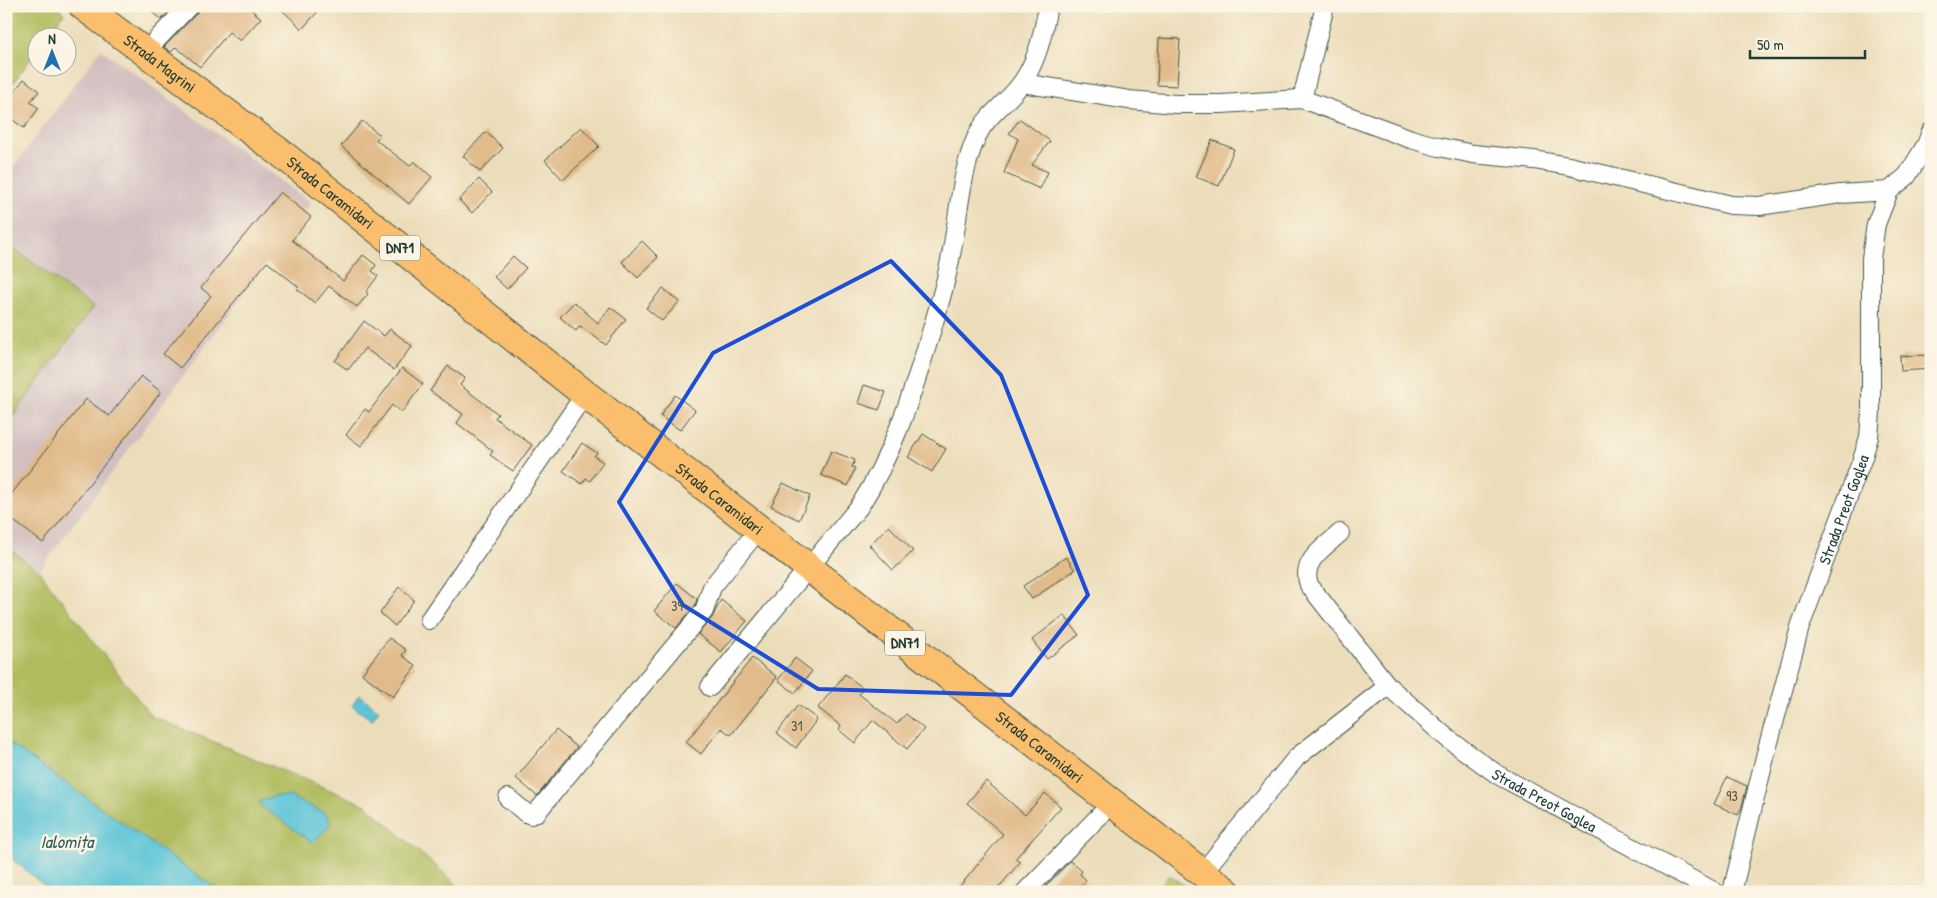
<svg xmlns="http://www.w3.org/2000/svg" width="1937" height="898" font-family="'Patrick Hand',sans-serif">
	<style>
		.industrial { fill: #d2bfc0 }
		.green { fill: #afbb5d; stroke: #677c48 }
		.water { fill: #5bc4d7; stroke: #3d8086 }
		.building { fill: #e1bb8b }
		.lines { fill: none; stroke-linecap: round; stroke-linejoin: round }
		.street-casing { stroke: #3e5548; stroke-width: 20 }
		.primary-casing { stroke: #3e5548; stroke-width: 30 }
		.street { stroke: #fff; stroke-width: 18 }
		.primary { stroke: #fabe6d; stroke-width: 28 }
		.marked { fill: none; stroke: #1d4ed8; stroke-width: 4; stroke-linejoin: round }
		.labels { text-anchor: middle; stroke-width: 5; stroke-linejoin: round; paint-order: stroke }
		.number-label { font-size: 14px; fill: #505c4a }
		.shield { fill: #fcf5e5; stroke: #617469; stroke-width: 1 }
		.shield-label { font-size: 15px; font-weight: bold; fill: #1f3d34 }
		.street-label { font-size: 16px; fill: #1f3d34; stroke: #fcf5e5 }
		.water-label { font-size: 18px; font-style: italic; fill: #2e5f5d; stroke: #fcf5e5 }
	</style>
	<rect width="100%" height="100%" fill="#fcf5e5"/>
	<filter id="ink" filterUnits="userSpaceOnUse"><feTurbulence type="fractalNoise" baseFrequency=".02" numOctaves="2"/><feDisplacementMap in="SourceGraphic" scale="10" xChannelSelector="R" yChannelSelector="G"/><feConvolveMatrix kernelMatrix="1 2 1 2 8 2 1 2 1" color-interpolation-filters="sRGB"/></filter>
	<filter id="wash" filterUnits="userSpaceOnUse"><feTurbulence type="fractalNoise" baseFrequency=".0096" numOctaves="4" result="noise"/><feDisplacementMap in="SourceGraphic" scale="20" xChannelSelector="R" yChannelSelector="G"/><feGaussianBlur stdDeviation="1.12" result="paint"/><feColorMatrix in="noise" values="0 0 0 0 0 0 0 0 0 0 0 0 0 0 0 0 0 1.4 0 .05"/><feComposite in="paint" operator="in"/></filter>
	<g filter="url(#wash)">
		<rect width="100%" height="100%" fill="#ecddba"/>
		<!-- industrial -->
		<polygon class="industrial" points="101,49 311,203 39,571 6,547 6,426 93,307 6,243 6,177"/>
		<!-- green -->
		<g class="green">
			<polygon points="6,6 56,6 64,13 46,37 38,38 37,50 6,93"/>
			<polygon points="6,243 93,307 6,426"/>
			<polygon points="6,547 39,571 151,716 366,805 465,892 221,892 6,741"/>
			<polygon points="1169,875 1194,892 1155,892"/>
		</g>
		<!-- water -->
		<g class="water">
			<polygon points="359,695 379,710 372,720 352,706"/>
			<polygon points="6,741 221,892 52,892 6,854"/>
			<polygon points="274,796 289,796 325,813 329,819 330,825 313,843 260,805 260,801"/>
		</g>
		<g id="blocks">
			<!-- building -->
			<g class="building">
				<polygon points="145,6 174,6 161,20"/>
				<polygon points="199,6 247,6 261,18 240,41 229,32 200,67 176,47 171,52 164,47 197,13"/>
				<polygon points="278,6 323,6 302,29"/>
				<polygon points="1159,38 1180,39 1177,86 1157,85"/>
				<polygon points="24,79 39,91 30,102 39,108 24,128 6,115 6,102"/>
				<polygon points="1020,119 1050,141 1032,165 1048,172 1040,189 1004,173 1018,139 1009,133"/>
				<polygon points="362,121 380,135 376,140 410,166 414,161 432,177 409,204 341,146"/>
				<polygon points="581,127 599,146 563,180 545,160"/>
				<polygon points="486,132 503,148 480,172 463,156"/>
				<polygon points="1212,140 1234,149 1219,186 1196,177"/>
				<polygon points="479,179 492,192 472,213 459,200"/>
				<polygon points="280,192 311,217 292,240 343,281 363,255 376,265 372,271 378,276 366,292 368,294 357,307 329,286 315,303 297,289 299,287 267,262 180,368 163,354 211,296 201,288"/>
				<polygon points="642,241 658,257 638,278 622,262"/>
				<polygon points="513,256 526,268 507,289 494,277"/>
				<polygon points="663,288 679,302 662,321 646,308"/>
				<polygon points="574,302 598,323 610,307 626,319 606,345 580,326 576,331 560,317"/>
				<polygon points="364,321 384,336 390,329 412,346 394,370 365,348 348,370 335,361"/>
				<polygon points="1931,355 1931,369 1901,371 1900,356"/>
				<polygon points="448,366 465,378 460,385 498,414 495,418 532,445 513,471 490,455 493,451 457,423 463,414 430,391"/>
				<polygon points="402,368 423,384 402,412 392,405 361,446 346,435 365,409 369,412"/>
				<polygon points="141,376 161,392 43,543 6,515 6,501 86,399 109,416"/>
				<polygon points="864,385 886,392 879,410 858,403"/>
				<polygon points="675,395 695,410 680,430 660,416"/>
				<polygon points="923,434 946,449 932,472 908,457"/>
				<polygon points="582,443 597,453 594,456 603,462 590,481 586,478 582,484 563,471"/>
				<polygon points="831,451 855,460 852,467 855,468 848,486 821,475"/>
				<polygon points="783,483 810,496 799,520 771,506"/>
				<polygon points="889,526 913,551 893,570 869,545"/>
				<polygon points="1066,557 1075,570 1032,599 1023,586"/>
				<polygon points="677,583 697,599 695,606 676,628 654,611"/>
				<polygon points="399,587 414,600 395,626 380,613"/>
				<polygon points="721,600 747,621 721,652 698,634 712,618"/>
				<polygon points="1064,615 1079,635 1047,659 1032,640"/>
				<polygon points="389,638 406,650 402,655 416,666 393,697 362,674"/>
				<polygon points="752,658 777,677 731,735 721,728 701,754 686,742"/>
				<polygon points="795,658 812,671 795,693 778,680"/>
				<polygon points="845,674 863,688 859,694 897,724 906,714 924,729 907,749 873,720 855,743 839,730 841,726 818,708"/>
				<polygon points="798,705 817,719 796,748 777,733"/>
				<polygon points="556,730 577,747 537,796 516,778"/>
				<polygon points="1727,777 1747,786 1742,806 1738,815 1714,804"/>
				<polygon points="986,781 1025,815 1045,793 1061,807 1015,859 1020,862 995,892 955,892 1003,834 967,803"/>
				<polygon points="1070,861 1082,871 1080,874 1086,880 1076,892 1053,892 1046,886"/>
			</g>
		</g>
	</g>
	<g filter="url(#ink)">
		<use href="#blocks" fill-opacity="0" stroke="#3e5548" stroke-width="1"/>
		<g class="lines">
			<defs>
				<g id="street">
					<polyline points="146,51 189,6"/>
					<polyline points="1022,83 1129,100 1176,104 1221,104 1302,99 1411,139 1439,147 1473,154 1534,160 1569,166 1731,205 1759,206 1840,194 1889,191"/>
					<polyline points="1302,99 1325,6"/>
					<path id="s1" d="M1340,533c-15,14 -40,28 -31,52l79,101 59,52 51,37 217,117"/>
					<polyline points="429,620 585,394"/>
					<path d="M710,687l149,-180c33,-51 52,-109 70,-168 8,-27 17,-55 22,-84 8,-39 9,-82 26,-119 10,-22 33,-35 46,-55 15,-22 20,-48 25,-75"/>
					<polyline points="508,798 526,813 531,815 537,812 698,618 704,611 712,587 759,529"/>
					<polyline points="1202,873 1297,757 1388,686"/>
					<polyline points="1025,892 1112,803"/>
					<path id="s2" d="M1732,892l34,-139 34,-126 63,-170 6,-20 2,-25v-154l5,-34 13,-33 18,-15 19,-31 5,-13"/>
				</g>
				<g id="primary">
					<path id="s3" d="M83,6l199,148 303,240 642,498"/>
				</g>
			</defs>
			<!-- street casing -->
			<use href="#street" class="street-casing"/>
			<!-- primary casing -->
			<use href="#primary" class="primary-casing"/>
			<!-- street -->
			<use href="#street" class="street"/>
			<!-- primary -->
			<use href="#primary" class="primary"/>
		</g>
	</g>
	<!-- marked area -->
	<path class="marked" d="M891,261l110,114 87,220 -77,100 -193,-6 -135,-84 -64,-103 94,-149z"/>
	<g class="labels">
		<!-- number labels -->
		<g class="number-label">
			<text x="677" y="611">39</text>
			<text x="797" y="731">31</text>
			<text x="1732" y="801">93</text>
		</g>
		<!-- shield labels -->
		<g class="shield">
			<rect x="380" y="235.5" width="40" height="25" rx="4"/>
			<rect x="885" y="630.5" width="40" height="25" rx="4"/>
		</g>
		<g class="shield-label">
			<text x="400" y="253">DN71</text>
			<text x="905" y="648">DN71</text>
		</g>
		<!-- street labels -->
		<g class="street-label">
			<text dy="6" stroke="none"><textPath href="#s3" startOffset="96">Strada Magrini</textPath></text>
			<text dy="6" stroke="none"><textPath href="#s3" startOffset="310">Strada Caramidari</textPath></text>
			<text dy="6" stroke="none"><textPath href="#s3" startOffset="805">Strada Caramidari</textPath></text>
			<text dy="6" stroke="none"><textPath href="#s2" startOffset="399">Strada Preot Goglea</textPath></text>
			<text dy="6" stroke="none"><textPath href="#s3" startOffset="1210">Strada Caramidari</textPath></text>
			<text dy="6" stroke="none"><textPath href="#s1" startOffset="388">Strada Preot Goglea</textPath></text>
		</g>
		<!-- water labels -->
		<g class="water-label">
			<text x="67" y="848">Ialomița</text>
		</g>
	</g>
	<!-- margin -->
	<rect width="1937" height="898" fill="none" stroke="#fcf5e5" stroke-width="25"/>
	<!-- north arrow -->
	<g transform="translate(52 52)"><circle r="24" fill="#fcf5e5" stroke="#a4ab9e"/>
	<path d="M0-4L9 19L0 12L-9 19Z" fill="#1f6fb2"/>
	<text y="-8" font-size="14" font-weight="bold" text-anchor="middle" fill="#1f3d34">N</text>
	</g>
	<!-- scale -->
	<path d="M1750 50v8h115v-8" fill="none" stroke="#1f3d34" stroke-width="2.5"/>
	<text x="1757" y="50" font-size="15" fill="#1f3d34" stroke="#fcf5e5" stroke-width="4" paint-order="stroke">50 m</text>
</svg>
